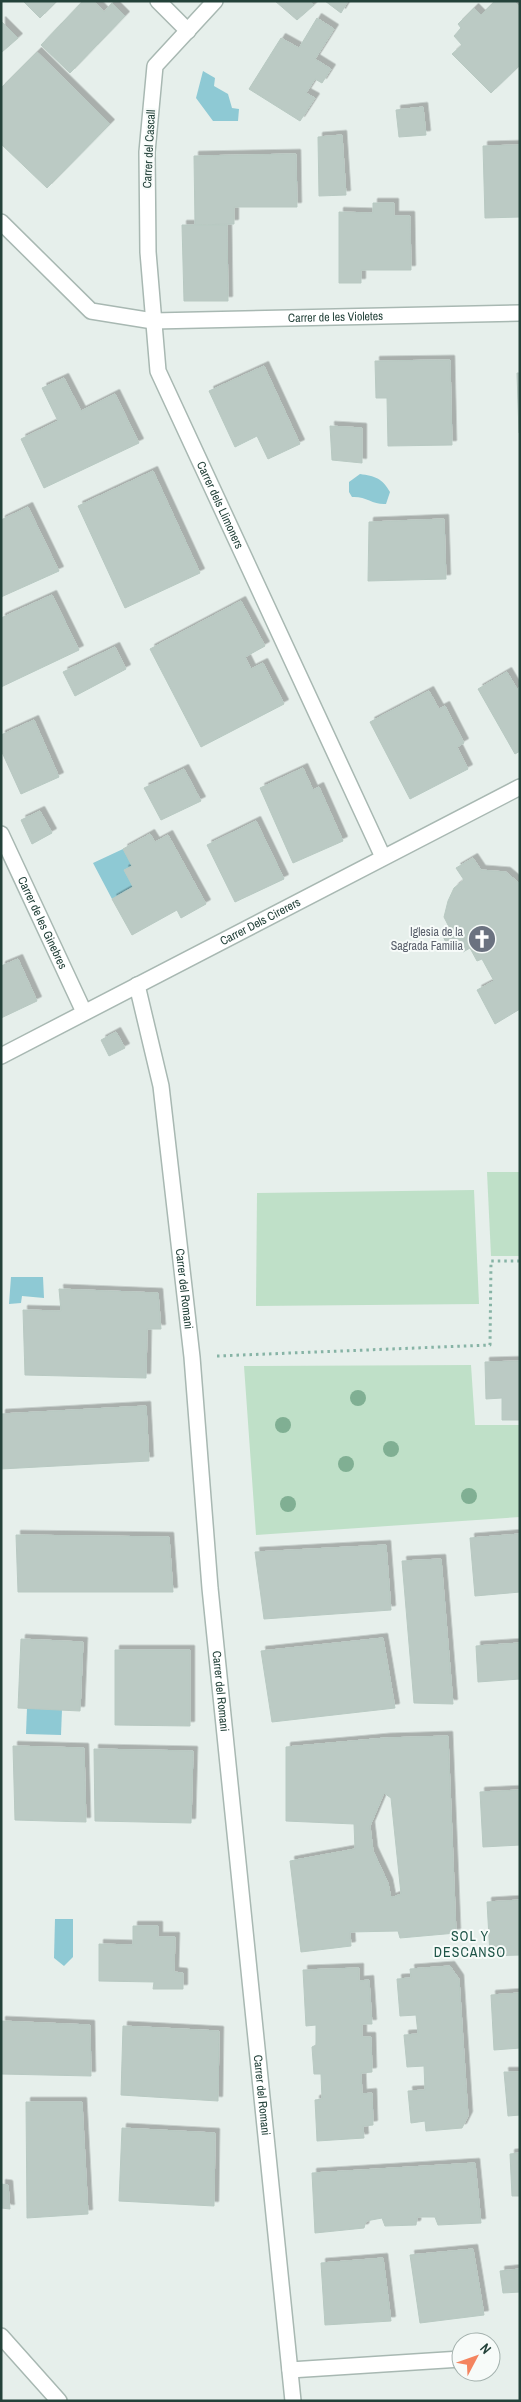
<svg xmlns="http://www.w3.org/2000/svg" width="521" height="2402" font-family="'Archivo Narrow',sans-serif">
	<style>
		.green { fill: #bfe0c8 }
		.water { fill: #8ec9d4 }
		.building { fill: #bbcac4; stroke: #b8c9c2; fill-rule: evenodd; filter: url(#shadow) }
		.lines { fill: none; stroke-linecap: round; stroke-linejoin: round }
		.minor-casing { stroke: #a8b8b2; stroke-width: 18 }
		.path { stroke: #86b3a5; stroke-width: 3; stroke-dasharray: 2.5 4; stroke-linecap: butt }
		.minor { stroke: #fff; stroke-width: 15 }
		.tree { fill: #80af93 }
		.labels { text-anchor: middle; stroke-width: 4; stroke-linejoin: round; paint-order: stroke }
		.street-label { font-size: 12px; fill: #24423a; stroke: #f7fbf9 }
		.worship-label { font-size: 12px; fill: #5b616d; stroke: #f7fbf9; text-anchor: end }
		.neighbourhood-label { font-size: 14px; letter-spacing: 1px; fill: #1f5548; stroke: #f7fbf9 }
	</style>
	<defs>
		<filter id="shadow"><feDropShadow dx="4.5" dy="-4.5" stdDeviation="0" flood-color="#0004"/></filter>
	</defs>
	<rect width="100%" height="100%" fill="#e6efeb"/>
	<!-- green -->
	<g class="green">
		<polygon points="487,1172 520,1172 520,1256 491,1256"/>
		<polygon points="474,1190 479,1304 256,1306 257,1193"/>
		<polygon points="471,1365 475,1425 520,1425 520,1517 256,1535 244,1366"/>
	</g>
	<!-- water -->
	<g class="water">
		<polygon points="203,71 215,78 214,86 228,94 232,108 239,109 238,121 213,121 196,98"/>
		<path d="M360,474c15,2 22,4 30,18l-4,12c-13,1 -20,-8 -34,-7l-3,-5v-10z"/>
		<polygon points="123,849 132,866 124,870 133,887 112,899 93,863"/>
		<polygon points="11,1277 43,1277 44,1298 22,1296 21,1303 9,1304"/>
		<polygon points="27,1708 62,1709 61,1735 26,1734"/>
		<polygon points="55,1919 73,1919 73,1957 64,1966 54,1958"/>
	</g>
	<!-- building -->
	<g class="building">
		<polygon points="23,1 57,1 40,18"/>
		<polygon points="83,1 94,1 104,12 112,3 125,16 70,73 41,45"/>
		<polygon points="275,1 310,1 314,5 297,20"/>
		<polygon points="325,1 348,1 341,13"/>
		<polygon points="495,1 514,1 520,7 520,65 491,93 452,54 462,45 454,36 461,28 458,24 474,8 481,15"/>
		<polygon points="317,18 334,29 315,59 331,69 322,83 315,79 306,93 315,98 300,121 249,89 281,38 299,48"/>
		<polygon points="1,21 18,38 2,52 1,52"/>
		<polygon points="37,52 110,124 47,188 1,144 1,88"/>
		<polygon points="423,107 426,135 399,137 396,110"/>
		<polygon points="342,135 346,195 319,196 318,137"/>
		<polygon points="520,145 520,217 485,218 483,146"/>
		<polygon points="296,154 297,207 234,207 234,224 195,225 194,156"/>
		<polygon points="373,203 394,203 394,216 410,216 411,270 361,270 361,283 339,283 339,212 373,213"/>
		<polygon points="182,225 227,225 228,301 184,301"/>
		<polygon points="450,360 452,445 388,446 387,398 376,398 375,361"/>
		<polygon points="264,366 300,444 268,459 257,436 235,447 209,391"/>
		<polygon points="517,373 520,373 520,433 519,433"/>
		<polygon points="64,378 81,411 115,394 139,443 44,488 21,439 58,421 42,388"/>
		<polygon points="330,426 362,428 362,463 332,460"/>
		<polygon points="153,471 200,573 125,608 78,506"/>
		<polygon points="28,507 59,571 1,597 1,520"/>
		<polygon points="444,519 446,579 368,581 369,522"/>
		<polygon points="52,595 79,650 1,687 1,618"/>
		<polygon points="241,601 265,646 245,657 251,669 263,663 284,704 201,747 150,649"/>
		<polygon points="115,647 126,669 75,696 63,672"/>
		<polygon points="507,672 517,689 520,687 520,751 515,754 478,689"/>
		<polygon points="429,691 439,709 445,706 464,743 457,747 468,769 410,799 370,722"/>
		<polygon points="34,720 59,777 21,794 1,750 1,735"/>
		<polygon points="303,768 313,790 319,787 343,841 293,863 260,788"/>
		<polygon points="184,769 201,801 161,820 144,788"/>
		<polygon points="40,811 52,833 32,844 21,820"/>
		<polygon points="256,821 284,879 235,902 207,845"/>
		<polygon points="150,834 155,842 168,835 206,904 181,918 177,910 132,935 112,899 133,887 124,870 132,866 123,849"/>
		<polygon points="473,858 481,870 506,872 520,884 520,1009 495,1024 477,990 494,981 482,959 477,961 470,948 463,952 459,945 450,951 441,932 449,927 444,917 448,901 454,888 464,880 456,868"/>
		<polygon points="18,959 37,1001 1,1018 1,966"/>
		<polygon points="116,1032 125,1048 109,1056 101,1040"/>
		<polygon points="59,1289 158,1293 161,1329 147,1329 146,1378 25,1375 23,1310 61,1311"/>
		<polygon points="520,1361 520,1420 502,1420 502,1398 486,1399 485,1362"/>
		<polygon points="146,1406 149,1461 1,1469 1,1414"/>
		<polygon points="520,1534 520,1592 475,1596 470,1538"/>
		<polygon points="16,1535 169,1537 173,1592 18,1592"/>
		<polygon points="386,1545 391,1610 264,1619 255,1552"/>
		<polygon points="441,1559 453,1704 414,1703 402,1561"/>
		<polygon points="383,1638 395,1708 272,1722 261,1651"/>
		<polygon points="21,1639 83,1642 80,1711 18,1708"/>
		<polygon points="520,1643 520,1679 478,1682 476,1646"/>
		<polygon points="115,1650 190,1650 190,1726 115,1725"/>
		<path d="M448,1736l8,197 -56,5 -2,-7 -48,1 1,14 -50,6 -11,-91 65,-12 -1,-25 -68,-3v-74l99,-9zM384,1793l7,5 10,96 -10,4 -3,-15 -15,-32 -3,-25z"/>
		<polygon points="13,1746 84,1748 86,1822 15,1820"/>
		<polygon points="94,1749 193,1751 191,1823 95,1821"/>
		<polygon points="520,1790 520,1845 483,1847 480,1792"/>
		<polygon points="520,1900 520,1955 490,1956 487,1902"/>
		<polygon points="133,1926 158,1926 158,1937 175,1937 174,1972 183,1973 183,1989 153,1989 154,1982 99,1981 99,1944 133,1945"/>
		<polygon points="450,1966 459,1979 468,2116 462,2128 426,2131 425,2121 411,2123 408,2091 425,2090 424,2066 407,2067 404,2035 418,2034 416,2015 400,2016 397,1979 411,1978 410,1969"/>
		<polygon points="359,1968 359,1981 369,1980 372,2024 362,2024 362,2037 371,2037 372,2072 361,2073 362,2094 372,2093 373,2125 363,2126 364,2138 317,2141 315,2100 322,2099 321,2074 314,2074 312,2047 316,2045 316,2025 306,2026 303,1970"/>
		<polygon points="520,1993 520,2048 494,2050 491,1995"/>
		<polygon points="1,2021 90,2025 91,2076 1,2074"/>
		<polygon points="123,2026 219,2031 218,2101 121,2095"/>
		<polygon points="504,2072 520,2072 520,2115 508,2116"/>
		<polygon points="26,2102 82,2102 88,2214 27,2218"/>
		<polygon points="122,2128 215,2133 214,2206 119,2201"/>
		<polygon points="520,2153 520,2196 512,2196 510,2154"/>
		<polygon points="475,2163 481,2223 438,2225 435,2217 417,2217 416,2225 385,2226 382,2218 366,2221 364,2228 315,2233 312,2173"/>
		<polygon points="1,2184 8,2185 10,2209 1,2208"/>
		<polygon points="473,2249 484,2315 420,2323 410,2255"/>
		<polygon points="383,2258 391,2321 325,2325 321,2263"/>
		<polygon points="520,2269 520,2292 503,2293 500,2271"/>
	</g>
	<g class="lines">
		<defs>
			<g id="minor">
				<polyline points="158,1 188,31"/>
				<path id="s1" d="M215,1l-60,65 -8,86 1,100 10,119 225,486"/>
				<path id="s2" d="M1,222l90,89 62,10 367,-8"/>
				<path id="s3" d="M1,834l83,178"/>
				<path id="s4" d="M137,985l24,101 31,271 18,231 83,813"/>
				<path id="s5" d="M1,1056l519,-269"/>
				<polyline points="1,2336 59,2401"/>
				<polyline points="290,2370 461,2359"/>
			</g>
		</defs>
		<!-- minor casing -->
		<use href="#minor" class="minor-casing"/>
		<!-- path -->
		<polyline class="path" points="217,1356 490,1345 491,1261 520,1261"/>
		<!-- minor -->
		<use href="#minor" class="minor"/>
	</g>
	<!-- trees -->
	<g class="tree">
		<circle cx="358" cy="1398" r="8"/>
		<circle cx="283" cy="1425" r="8"/>
		<circle cx="391" cy="1449" r="8"/>
		<circle cx="346" cy="1464" r="8"/>
		<circle cx="469" cy="1496" r="8"/>
		<circle cx="288" cy="1504" r="8"/>
	</g>
	<!-- icons -->
	<defs>
		<symbol id="church-disc" viewBox="-11 -11 22 22"><circle r="9.5" fill="#6b7280" stroke="#f7fbf9"/><path d="M-1.2-6h2.4v3.5h3.3v2.4h-3.3V6h-2.4V-.1h-3.3v-2.4h3.3Z" fill="#fff"/></symbol>
	</defs>
	<g fill-rule="evenodd">
		<use href="#church-disc" x="466" y="923" width="32" height="32"/>
	</g>
	<g class="labels">
		<!-- street labels -->
		<g class="street-label">
			<text transform="translate(149 149) rotate(-87)" y="4">Carrer del Cascall</text>
			<text dy="4" stroke="none"><textPath href="#s2" startOffset="372">Carrer de les Violetes</textPath></text>
			<text dy="4" stroke="none"><textPath href="#s1" startOffset="542">Carrer dels Llimoners</textPath></text>
			<text dy="4" stroke="none"><textPath href="#s5" startOffset="292">Carrer Dels Cirerers</textPath></text>
			<text dy="4" stroke="none"><textPath href="#s3" startOffset="98">Carrer de les Ginebres</textPath></text>
			<text dy="4" stroke="none"><textPath href="#s4" startOffset="308">Carrer del Romani</textPath></text>
			<text dy="4" stroke="none"><textPath href="#s4" startOffset="712">Carrer del Romani</textPath></text>
			<text dy="4" stroke="none"><textPath href="#s4" startOffset="1118">Carrer del Romani</textPath></text>
		</g>
		<!-- worship labels -->
		<g class="worship-label">
			<text x="463" y="936">Iglesia de la<tspan x="463" dy="14">Sagrada Familia</tspan></text>
		</g>
		<!-- neighbourhood labels -->
		<g class="neighbourhood-label">
			<text x="470" y="1941">SOL Y<tspan x="470" dy="16">DESCANSO</tspan></text>
		</g>
	</g>
	<!-- border -->
	<rect width="521" height="2402" fill="none" stroke="#24423a" stroke-width="5"/>
	<!-- north arrow -->
	<g transform="translate(476 2357) rotate(49)"><circle r="24" fill="#f7fbf9" stroke="#a3b1ad"/>
	<path d="M0-4L9 19L0 12L-9 19Z" fill="#f4845f"/>
	<text y="-8" font-size="14" font-weight="bold" text-anchor="middle" fill="#24423a">N</text>
	</g>
</svg>
